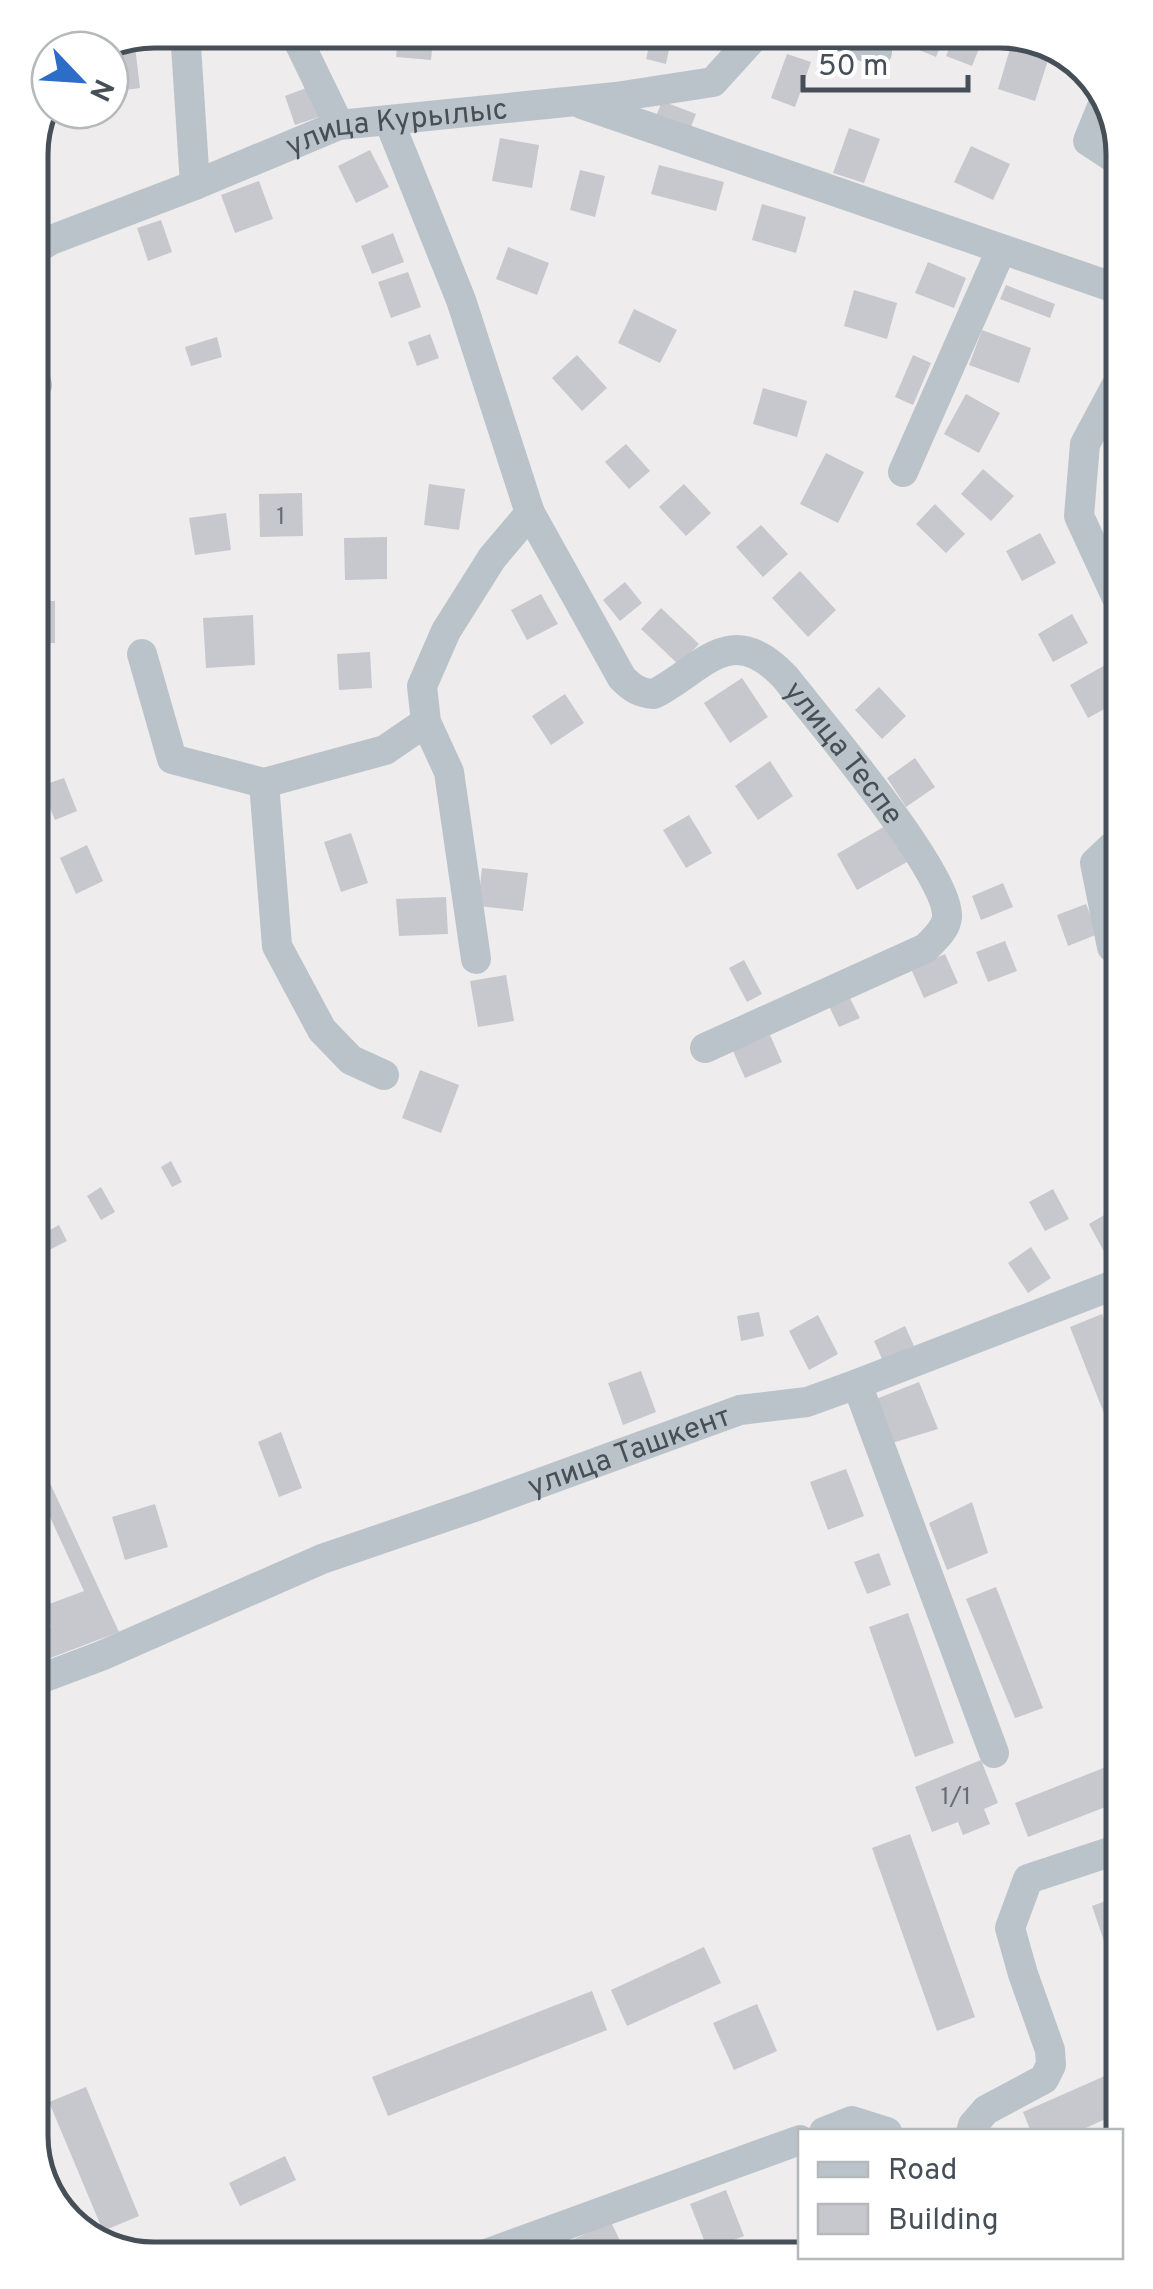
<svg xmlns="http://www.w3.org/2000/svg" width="1153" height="2289" font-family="Overpass,sans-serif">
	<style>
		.building { fill: #c7c8ce }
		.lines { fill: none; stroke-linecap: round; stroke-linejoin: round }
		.minor { stroke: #bbc3ca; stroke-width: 30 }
		.labels { text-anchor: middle; stroke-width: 8; stroke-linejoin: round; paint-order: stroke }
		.number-label { font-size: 25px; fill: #666d75 }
		.street-label { font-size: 30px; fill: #464f57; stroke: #fff }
		.rim { fill: none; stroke: #464f57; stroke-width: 5 }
	</style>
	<rect width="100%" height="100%" fill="#eeecec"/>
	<!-- building -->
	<g class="building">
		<polygon points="399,30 434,30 431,60 396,57"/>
		<polygon points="653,30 673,30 666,64 646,59"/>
		<polygon points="918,30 947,30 936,57 912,47"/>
		<polygon points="956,30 969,30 984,36 972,66 946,56"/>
		<polygon points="134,38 140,88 110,92 110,48"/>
		<polygon points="1013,39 1051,51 1035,101 998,89"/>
		<polygon points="787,54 811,62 795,107 771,98"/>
		<polygon points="309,87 319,117 295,125 285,96"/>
		<polygon points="662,101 696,114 689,132 655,119"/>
		<polygon points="849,128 880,139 864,183 833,173"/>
		<polygon points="500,138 539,145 532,188 492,181"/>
		<polygon points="971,146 1010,164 993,200 954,182"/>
		<polygon points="370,150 389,187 356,203 338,166"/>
		<polygon points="659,165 724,182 716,211 651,194"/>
		<polygon points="580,170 605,176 595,217 570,210"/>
		<polygon points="259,181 273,219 235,233 221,195"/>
		<polygon points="762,204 806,217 796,253 752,240"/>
		<polygon points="161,220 172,252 148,261 137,228"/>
		<polygon points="393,233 404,262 372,274 361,246"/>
		<polygon points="508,247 549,263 537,295 496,279"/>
		<polygon points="928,262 966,278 954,308 915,293"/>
		<polygon points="408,272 421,307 391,318 378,282"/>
		<polygon points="1006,285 1055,304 1050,318 1000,299"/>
		<polygon points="854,290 897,303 887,339 844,326"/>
		<polygon points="634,309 677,330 660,363 618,343"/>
		<polygon points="982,330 1031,348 1019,383 969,365"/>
		<polygon points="430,334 439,358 417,366 408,342"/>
		<polygon points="217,337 222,357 191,366 185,347"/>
		<polygon points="577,355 607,388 582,411 552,378"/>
		<polygon points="913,355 931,363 913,405 895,397"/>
		<polygon points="763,388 807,401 797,437 753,424"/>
		<polygon points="966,394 1000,413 979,453 944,434"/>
		<polygon points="626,444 650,471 629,489 605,462"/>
		<polygon points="826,453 864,472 838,523 800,504"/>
		<polygon points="983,469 1014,496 991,521 961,494"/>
		<polygon points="429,484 465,489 459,530 424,525"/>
		<polygon points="684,484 711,513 686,536 659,507"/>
		<polygon points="302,493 303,536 260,537 259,494"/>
		<polygon points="935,504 965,534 946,553 916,524"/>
		<polygon points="226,513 231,550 195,555 189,518"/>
		<polygon points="761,525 788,554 763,577 736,547"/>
		<polygon points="1040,533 1056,563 1022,581 1006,551"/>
		<polygon points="387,537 387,579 345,580 344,538"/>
		<polygon points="800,571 836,610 808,637 772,598"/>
		<polygon points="625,582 642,603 620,621 603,600"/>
		<polygon points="541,594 558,624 527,640 511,610"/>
		<rect x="32" y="601" width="23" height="42"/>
		<polygon points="661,608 699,644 679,665 641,629"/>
		<polygon points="1072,614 1088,643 1053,662 1038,634"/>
		<polygon points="253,615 255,665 206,668 203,618"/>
		<polygon points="370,652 372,688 339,690 337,654"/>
		<polygon points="1114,660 1116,664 1117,702 1088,718 1070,685"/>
		<polygon points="742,678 768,717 730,743 704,703"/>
		<polygon points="879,687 906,716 882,739 855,710"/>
		<polygon points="565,694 584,723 551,745 532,716"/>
		<polygon points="915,758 935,787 906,807 887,778"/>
		<polygon points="770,761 793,796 758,820 735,786"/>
		<polygon points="64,778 77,811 55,820 41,786"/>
		<polygon points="689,815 712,853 686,868 663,830"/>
		<polygon points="887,825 907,862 857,890 837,854"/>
		<polygon points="351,833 368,883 341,892 324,842"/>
		<polygon points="87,845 103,881 76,894 60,858"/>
		<polygon points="482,868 528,873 523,911 478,906"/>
		<polygon points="1003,883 1013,907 981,920 972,896"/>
		<polygon points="446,897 448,934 399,936 396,899"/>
		<polygon points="1086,904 1098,934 1068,946 1057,915"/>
		<polygon points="1005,941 1017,971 988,982 976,952"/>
		<polygon points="945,954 958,983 924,998 911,969"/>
		<polygon points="744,960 762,994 747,1002 729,968"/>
		<polygon points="506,975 514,1021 478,1027 470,981"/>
		<polygon points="848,994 860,1018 839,1027 828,1004"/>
		<polygon points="770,1035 782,1062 745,1078 733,1051"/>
		<polygon points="420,1070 459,1085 441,1133 402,1118"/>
		<polygon points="171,1161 182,1182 172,1187 161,1167"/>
		<polygon points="101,1187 115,1212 101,1220 87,1196"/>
		<polygon points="1053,1189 1069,1219 1045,1231 1029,1202"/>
		<polygon points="1106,1214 1119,1238 1119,1250 1107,1257 1089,1224"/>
		<polygon points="59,1225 67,1241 37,1256 35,1238"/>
		<polygon points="1031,1247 1051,1278 1028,1293 1008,1263"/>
		<polygon points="759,1312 764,1336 741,1341 737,1316"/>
		<polygon points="1102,1314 1119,1357 1120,1454 1070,1327"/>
		<polygon points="818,1315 838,1354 809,1370 789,1331"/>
		<polygon points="905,1326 914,1346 883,1361 874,1341"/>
		<polygon points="641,1371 656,1412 623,1425 608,1383"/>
		<polygon points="919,1382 938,1429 892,1443 876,1399"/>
		<polygon points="281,1432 302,1488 279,1497 258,1442"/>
		<polygon points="846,1469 864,1516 828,1530 810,1482"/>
		<polygon points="49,1481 119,1632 37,1663 37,1633 51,1627 44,1606 84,1591 50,1517 36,1524 36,1487"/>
		<polygon points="972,1502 988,1553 947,1570 929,1523"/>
		<polygon points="155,1504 168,1547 125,1560 112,1517"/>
		<polygon points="879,1553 891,1585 867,1594 854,1562"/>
		<polygon points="996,1587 1043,1708 1015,1718 966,1599"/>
		<polygon points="908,1613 954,1743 915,1757 869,1627"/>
		<polygon points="981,1760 998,1803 984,1809 990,1824 963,1835 958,1822 932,1832 915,1787"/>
		<polygon points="1121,1761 1121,1801 1028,1837 1015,1803"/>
		<polygon points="910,1834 975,2017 937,2031 872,1848"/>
		<polygon points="1122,1895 1122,1948 1108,1953 1092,1906"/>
		<polygon points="704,1947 721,1983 627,2026 611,1990"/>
		<polygon points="592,1991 607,2030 388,2116 372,2077"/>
		<polygon points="757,2004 777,2051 734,2070 713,2023"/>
		<polygon points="1123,2068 1123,2111 1077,2132 1031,2132 1023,2112"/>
		<polygon points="86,2087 139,2216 103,2231 49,2102"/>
		<polygon points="285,2156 296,2180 240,2206 229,2183"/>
		<polygon points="726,2190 744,2236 708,2250 690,2204"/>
		<polygon points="611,2222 622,2245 601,2254 540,2255"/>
	</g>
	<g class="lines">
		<!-- minor -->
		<g class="minor">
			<polyline points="185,30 195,185"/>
			<polyline points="293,30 339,125"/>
			<polyline points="827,30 877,52"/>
			<polyline points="1106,97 1088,141 1114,158"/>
			<polyline points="582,104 1115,288"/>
			<path id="s1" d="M389,121l72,179 69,213 92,165c10,10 17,15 32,16 49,-25 76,-75 131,-17 32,41 165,197 162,240 -1,13 -13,22 -21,31l-221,100"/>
			<path id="s2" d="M31,252l20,-12 144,-55 144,-60 277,-28 97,-15 47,-52"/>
			<polyline points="31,365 37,385"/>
			<polyline points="1115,388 1085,444 1079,516 1116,596"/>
			<polyline points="903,472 1001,250"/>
			<polyline points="142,654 172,759 264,783 385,750 426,722"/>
			<polyline points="264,783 277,946 322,1030 351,1060 384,1075"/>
			<polyline points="1112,947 1095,863 1112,847 1117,845"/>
			<polyline points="476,959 449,772 426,722 422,686 446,631 492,558 530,513"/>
			<polyline points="857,1384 1119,1283"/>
			<path id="s3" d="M37,1680l64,-24 221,-97 152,-52 266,-97 67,-8 50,-18 137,369"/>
			<polyline points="824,2132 852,2121 887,2132"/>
			<polyline points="971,2132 973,2125 986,2110 1044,2079 1051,2065 1050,2050 1023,1974 1010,1928 1028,1879 1122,1848"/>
			<polyline points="483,2255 800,2140"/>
		</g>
	</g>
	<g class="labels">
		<!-- number labels -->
		<g class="number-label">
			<text x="281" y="524">1</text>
			<text x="956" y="1804">1/1</text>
		</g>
		<!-- street labels -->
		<g class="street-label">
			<text dy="10" stroke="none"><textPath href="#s2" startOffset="390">улица Курылыс</textPath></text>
			<text dy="10" stroke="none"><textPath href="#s1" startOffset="890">улица Теспе</textPath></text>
			<text dy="10" stroke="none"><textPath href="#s3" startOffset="635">улица Ташкент</textPath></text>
		</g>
	</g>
	<!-- crop -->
	<path d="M0 0H1153V2289H0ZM154 48H1000A106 106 0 0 1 1106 154V2136A106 106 0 0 1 1000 2242H154A106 106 0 0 1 48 2136V154A106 106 0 0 1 154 48Z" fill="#fff" fill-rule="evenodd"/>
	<path class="rim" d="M154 48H1000A106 106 0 0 1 1106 154V2136A106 106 0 0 1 1000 2242H154A106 106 0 0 1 48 2136V154A106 106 0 0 1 154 48Z"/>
	<!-- legend -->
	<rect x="798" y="2129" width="325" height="130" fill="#ffffff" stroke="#b5b9bc" stroke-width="2.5"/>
	<rect x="818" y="2162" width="50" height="15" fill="#bbc3ca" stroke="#b5b9bc" stroke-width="2.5"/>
	<text x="888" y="2179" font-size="30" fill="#464f57">Road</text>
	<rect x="818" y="2204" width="50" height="30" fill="#c7c8ce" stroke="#b5b9bc" stroke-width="2.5"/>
	<text x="888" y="2229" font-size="30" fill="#464f57">Building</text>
	<!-- north arrow -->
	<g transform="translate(80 80) rotate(115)"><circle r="48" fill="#ffffff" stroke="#b5b9bc" stroke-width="2.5"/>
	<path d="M0-8L18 38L0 25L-18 38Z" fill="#2c6dc8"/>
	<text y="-15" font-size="28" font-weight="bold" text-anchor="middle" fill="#464f57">N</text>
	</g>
	<!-- scale -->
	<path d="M803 75v15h165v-15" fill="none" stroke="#464f57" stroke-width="5"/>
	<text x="818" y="75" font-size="30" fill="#464f57" stroke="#ffffff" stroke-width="8" paint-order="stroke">50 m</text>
</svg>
